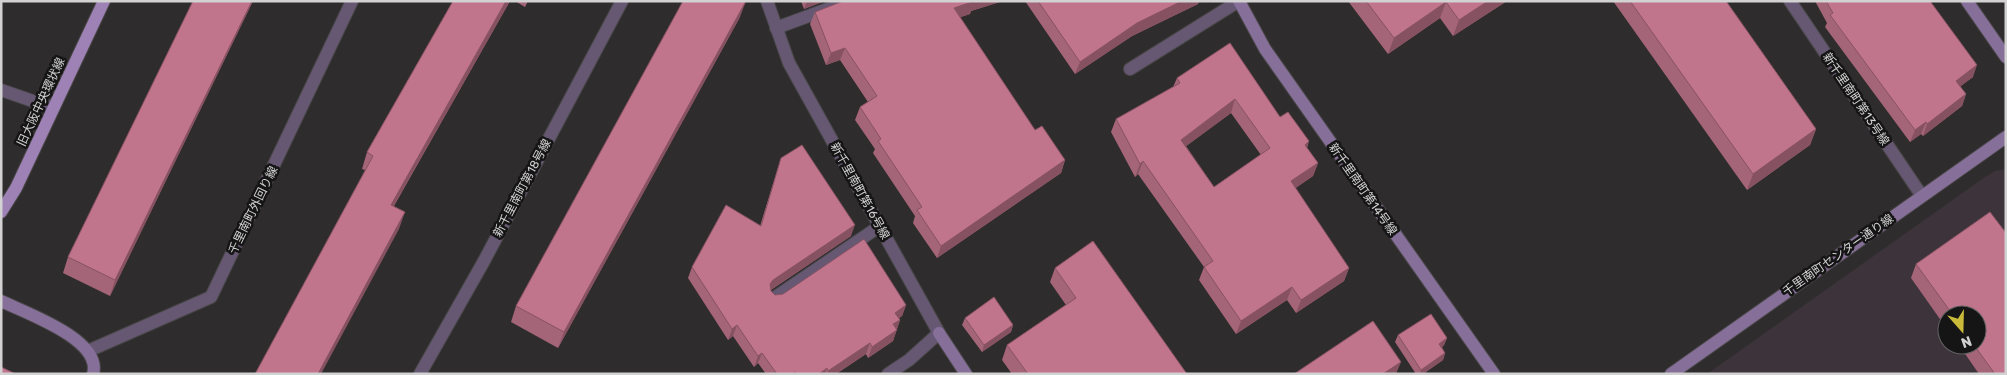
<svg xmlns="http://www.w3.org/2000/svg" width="2007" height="375" font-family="Rubik,'Noto Sans JP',sans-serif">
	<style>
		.built { fill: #3c343a; fill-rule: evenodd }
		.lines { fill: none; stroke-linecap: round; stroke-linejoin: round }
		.street-casing { stroke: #494748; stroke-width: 14 }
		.secondary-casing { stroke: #494748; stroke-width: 14 }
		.primary-casing { stroke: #494748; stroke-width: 14 }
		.street { stroke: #665872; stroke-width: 12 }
		.secondary { stroke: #866f98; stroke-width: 12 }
		.primary { stroke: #9e81b5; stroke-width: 12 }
		.wall { fill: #a56578; fill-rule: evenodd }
		.shaded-wall { fill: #865262 }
		.building { fill: #c0758c; stroke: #865262; fill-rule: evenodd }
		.labels { text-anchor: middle; stroke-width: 5; stroke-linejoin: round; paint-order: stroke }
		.street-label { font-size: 12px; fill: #d3d2d3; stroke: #161516 }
	</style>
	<rect width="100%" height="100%" fill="#2f2c2e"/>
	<!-- built -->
	<path class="built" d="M2006,169v205h-299l278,-197 10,-6zM1947,315h30v30h-30z"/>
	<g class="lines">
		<defs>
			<g id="street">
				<polyline points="767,1 789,63 939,333 909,360 888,374"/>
				<polyline points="1790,1 1922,196"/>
				<polyline points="776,28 849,1"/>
				<polyline points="1130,69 1239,1"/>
				<polyline points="1,90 53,108"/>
				<polyline points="774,298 880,226"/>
				<polyline points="88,351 211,297 352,1"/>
				<polyline points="420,374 484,261 622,1"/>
			</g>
			<g id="secondary">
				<polyline points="1239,1 1265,49 1494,374"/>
				<polyline points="1967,1 2006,57"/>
				<path d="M1,301c25,12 102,39 92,73"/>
				<polyline points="939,333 966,374"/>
				<polyline points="1671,374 2006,137"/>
			</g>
			<polyline id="primary" points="1,212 16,188 104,1"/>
		</defs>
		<!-- street casing -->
		<use href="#street" class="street-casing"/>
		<!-- secondary casing -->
		<use href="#secondary" class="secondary-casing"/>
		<!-- primary casing -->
		<use href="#primary" class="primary-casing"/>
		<!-- street -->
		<use href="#street" class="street"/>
		<!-- secondary -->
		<use href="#secondary" class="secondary"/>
		<!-- primary -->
		<use href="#primary" class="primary"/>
	</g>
	<!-- wall -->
	<g class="wall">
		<polygon points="193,1 253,1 110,296 63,273 68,257"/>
		<polygon points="453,1 510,1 394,206 399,229 365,170 362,169 367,152"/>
		<polygon points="515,1 528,1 525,7"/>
		<polygon points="801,1 825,1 804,9"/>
		<polygon points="843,1 1003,1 971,11 970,14 960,17 1035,130 1065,160 1061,173 937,258 913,223 915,216 873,153 875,149 855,120 860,107 868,102 840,60 826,65 810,24 815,12"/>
		<polygon points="1025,1 1199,1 1198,4 1132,36 1075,74"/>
		<polygon points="1348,1 1507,1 1453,36 1440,18 1388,54"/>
		<polygon points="1613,1 1726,1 1816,129 1810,145 1747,190"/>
		<polygon points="1815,1 1930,1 1973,77 1960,86 1966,94 1962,106 1923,136 1921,134 1910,142 1825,27 1827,23"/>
		<polygon points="740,17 558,348 511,322 516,306"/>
		<path d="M1230,43l50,74 29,24 -2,7 11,15 -5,13 -18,12 54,80 -5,13 -48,32 -9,-13 -51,34 -37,-54 5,-13 -66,-93 -3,3 -24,-45 5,-13 57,-32 4,-9zM1231,113l30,42 -47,32 -28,-41z"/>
		<polygon points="781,158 851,236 771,290 771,291 775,295 906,305 902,316 899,318 900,320 893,341 868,358 866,354 836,374 766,374 758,363 754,367 733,336 728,340 688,278 692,267 760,226"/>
		<polygon points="1990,212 2006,233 2006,374 1979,374 1959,345 1977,345 1977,315 1947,315 1947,329 1911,278 1916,264"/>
		<polygon points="1055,268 1187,374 1012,374 1002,360 1007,345 1066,305 1050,282"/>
		<polygon points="965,318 1013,325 1011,332 982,352 962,325"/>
		<polygon points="1398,335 1447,338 1444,345 1442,347 1445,353 1443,360 1423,374 1416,374 1395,342"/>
	</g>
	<!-- shaded-wall -->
	<g class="shaded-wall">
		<polygon points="252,1 253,1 110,296 115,280"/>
		<polygon points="506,1 510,1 385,221 391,205"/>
		<polygon points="746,1 740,17 558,348 564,332"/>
		<polygon points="807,1 825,1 804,9"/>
		<polygon points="973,1 1003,1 971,11 970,14 950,21 954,8"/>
		<polygon points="1182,1 1199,1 1198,4 1132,36 1075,74 1080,62 1137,23"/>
		<polygon points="1488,1 1507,1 1453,36 1459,20"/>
		<polygon points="1446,2 1440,18 1388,54 1394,38"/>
		<polygon points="845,48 840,60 826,65 831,53"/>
		<polygon points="1977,65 1973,77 1952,93 1956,81"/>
		<polygon points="1966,94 1962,106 1923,136 1927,124"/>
		<polygon points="1235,99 1231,113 1177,153 1181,140"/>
		<polygon points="1926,122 1921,134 1910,142 1915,130"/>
		<polygon points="1816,129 1810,145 1747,190 1753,174"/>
		<polygon points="1309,141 1304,154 1305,145"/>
		<polygon points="1065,160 1061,173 937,258 941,246"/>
		<polygon points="1143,161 1138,174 1135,177 1140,164"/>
		<polygon points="1318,163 1313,176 1286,195 1291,181"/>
		<polygon points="405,212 399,229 321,374 318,374"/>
		<polygon points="855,225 851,236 769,291 770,284 773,280"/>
		<polygon points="1349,268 1344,281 1296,313 1301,300"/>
		<polygon points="1292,287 1287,300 1236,334 1241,321"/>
		<polygon points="906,305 902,316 891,324 895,313"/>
		<polygon points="900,320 893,341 868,358 872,347 893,324"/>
		<polygon points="737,325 733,336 728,340 732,329"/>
		<polygon points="1013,325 1011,332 982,352 984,345"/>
		<polygon points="1447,338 1444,345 1437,351 1439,344"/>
		<polygon points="870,343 866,354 836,374 827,374 828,371"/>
		<polygon points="762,353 758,363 754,367 758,356"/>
		<polygon points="1445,353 1443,360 1423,374 1419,374 1421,370"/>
		<polygon points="1401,362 1396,374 1383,374"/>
		<polygon points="827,368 825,374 819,374"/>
	</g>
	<!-- building -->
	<g class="building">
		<polygon points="193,1 252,1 115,280 68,257"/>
		<polygon points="453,1 506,1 391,205 405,212 318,374 255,374 373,156 367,152"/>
		<polygon points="683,1 746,1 564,332 516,306"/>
		<polygon points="843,1 975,1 954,8 1035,130 1042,126 1065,160 941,246 917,210 922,207 878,141 881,139 860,107 877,96 845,48 831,53 815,12"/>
		<polygon points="1038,1 1182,1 1137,23 1080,62"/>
		<polygon points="1366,1 1488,1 1459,20 1446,2 1394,38"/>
		<polygon points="1630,1 1726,1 1816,129 1753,174"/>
		<polygon points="1826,1 1930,1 1977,65 1956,81 1966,94 1927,124 1926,122 1915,130 1830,15 1833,13"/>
		<path d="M1230,43l50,74 8,-5 21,29 -4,4 13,18 -27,18 58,87 -48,32 -9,-13 -51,34 -37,-54 9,-6 -70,-100 -3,3 -24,-45 64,-36 -3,-5zM1235,99l35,49 -56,39 -33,-47z"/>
		<polygon points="802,145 855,225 773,280 770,284 771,291 775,295 783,294 864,239 906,305 895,313 900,320 893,324 897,330 872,347 870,343 828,371 827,368 819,374 796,374 795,372 793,374 777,374 762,353 758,356 737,325 732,329 692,267 726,205 761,226 781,158"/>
		<polygon points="1990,212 2006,233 2006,374 1995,374 1974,345 1977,345 1977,315 1953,315 1916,264"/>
		<polygon points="1093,241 1187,374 1028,374 1007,345 1076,298 1055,268"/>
		<polygon points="994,297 1013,325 984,345 965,318"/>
		<polygon points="1431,314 1447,338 1439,344 1445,353 1421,370 1398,335"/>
		<polygon points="1373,321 1401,362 1383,374 1294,374"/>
		<polygon points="1,367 16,374 1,374"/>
	</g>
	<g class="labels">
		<!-- street labels -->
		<g class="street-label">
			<text transform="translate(1856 99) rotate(56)" y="4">新千里南町第13号線</text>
			<text transform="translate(41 102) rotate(-65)" y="4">旧大阪中央環状線</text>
			<text transform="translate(522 188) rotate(-62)" y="4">新千里南町第18号線</text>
			<text transform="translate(1363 189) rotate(55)" y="4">新千里南町第14号線</text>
			<text transform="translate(860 191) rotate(61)" y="4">新千里南町第16号線</text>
			<text transform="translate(253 210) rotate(-64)" y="4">千里南町外回り線</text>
			<text transform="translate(1838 255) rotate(-35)" y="4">千里南町センター通り線</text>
		</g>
	</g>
	<!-- border -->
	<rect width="2007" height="375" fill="none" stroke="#d3d2d3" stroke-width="5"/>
	<!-- north arrow -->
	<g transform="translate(1962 330) rotate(160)"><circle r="24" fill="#161516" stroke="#626162"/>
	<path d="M0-4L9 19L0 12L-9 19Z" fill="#caba39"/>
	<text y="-8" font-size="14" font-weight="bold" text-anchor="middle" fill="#d3d2d3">N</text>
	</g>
</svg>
